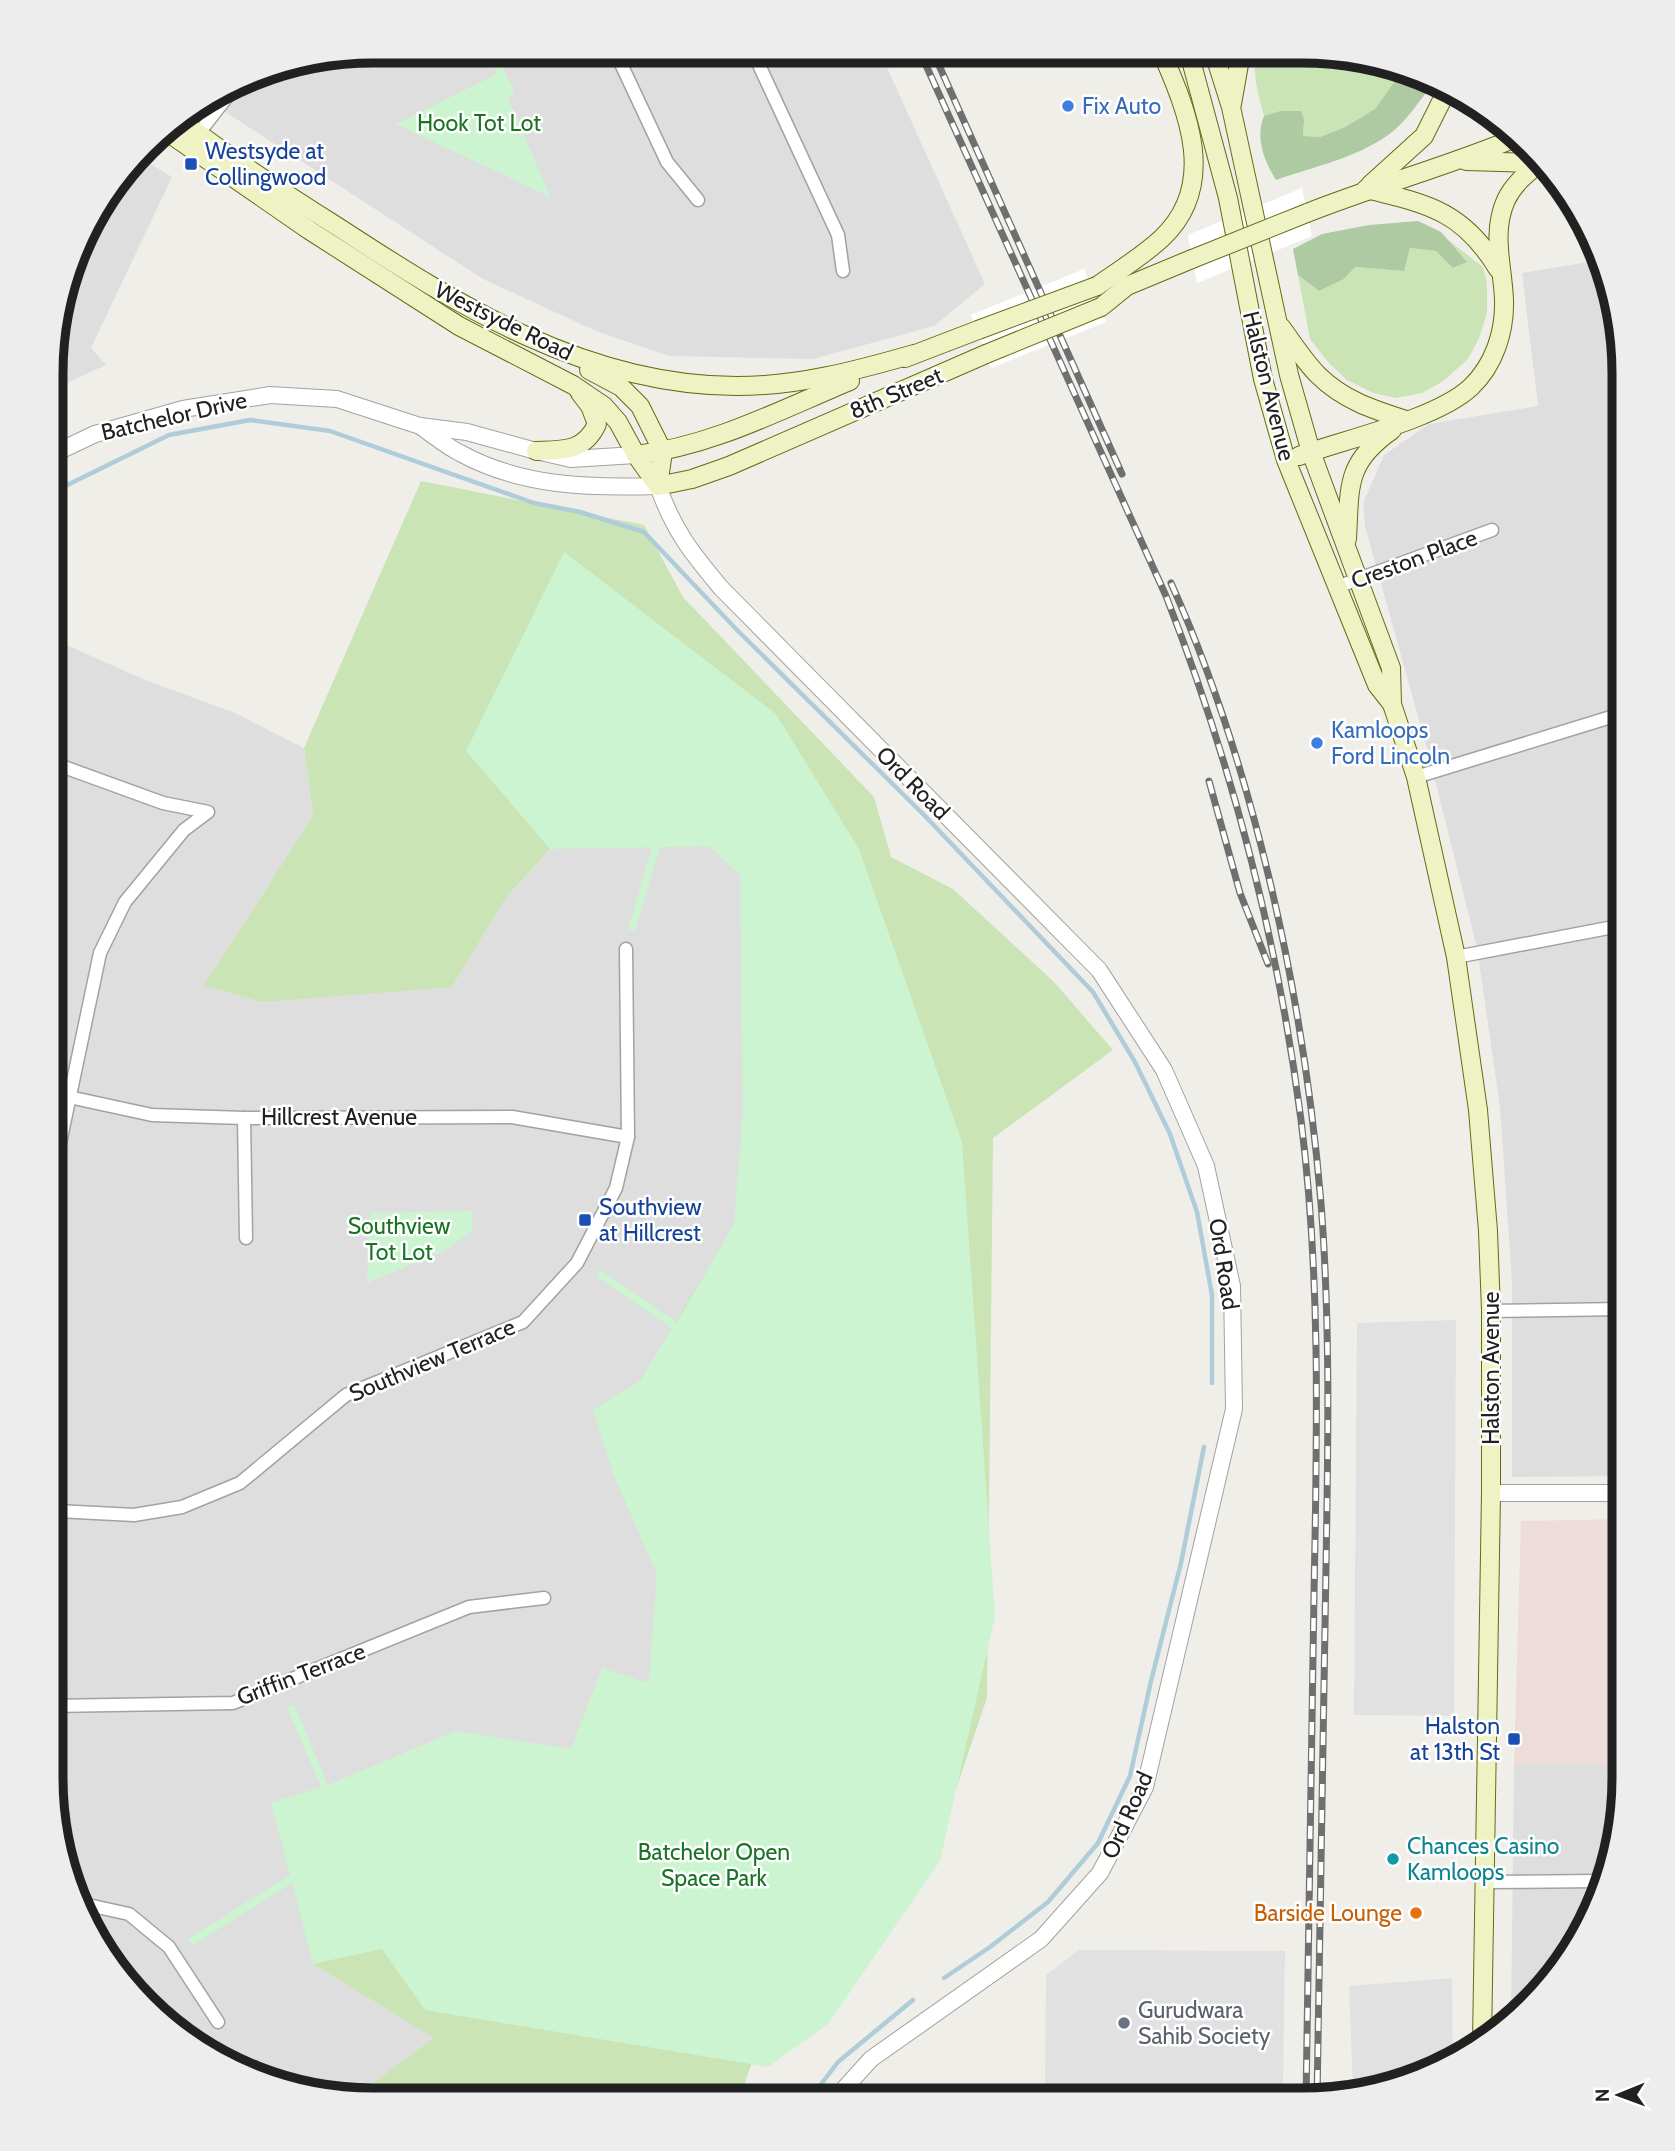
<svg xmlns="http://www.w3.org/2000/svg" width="1675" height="2151" font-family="Cabin,sans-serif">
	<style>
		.residential { fill: #dfdede }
		.commercial { fill: #eedcda }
		.grass { fill: #cae4b5 }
		.forest { fill: #adcaa2 }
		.park { fill: #ccf4d0 }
		.parking { fill: #e1e1e1 }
		.pier { fill: #fff }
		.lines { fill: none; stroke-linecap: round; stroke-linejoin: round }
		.stream { stroke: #aecdd8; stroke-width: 4.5 }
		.minor-casing { stroke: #a2a2a2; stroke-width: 15 }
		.tertiary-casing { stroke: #a2a2a2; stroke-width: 18 }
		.secondary-casing { stroke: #606d12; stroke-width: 20 }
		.minor { stroke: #fff; stroke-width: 12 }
		.tertiary { stroke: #fff; stroke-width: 16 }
		.secondary { stroke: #eff3c4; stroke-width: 18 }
		.rail-casing { stroke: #6f6f6f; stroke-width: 7 }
		.rail { stroke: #fff; stroke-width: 4.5; stroke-dasharray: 13; stroke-linecap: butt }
		.secondary-bridge-casing { stroke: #606d12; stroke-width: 20; stroke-linecap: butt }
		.secondary-bridge { stroke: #eff3c4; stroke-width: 18 }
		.shop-dot { fill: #3f7fe0; stroke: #fff; stroke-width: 2.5 }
		.transit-dot { fill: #1a4fb4; stroke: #fff; stroke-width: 2.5 }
		.culture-dot { fill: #0f9aa8; stroke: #fff; stroke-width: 2.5 }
		.food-dot { fill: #e8710a; stroke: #fff; stroke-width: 2.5 }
		.worship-dot { fill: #6b7280; stroke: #fff; stroke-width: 2.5 }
		.labels { text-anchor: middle; stroke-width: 5; stroke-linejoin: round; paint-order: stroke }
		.shop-label { font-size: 23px; fill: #366cbe; stroke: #fff; text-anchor: start }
		.park-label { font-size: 23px; fill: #197424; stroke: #fff }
		.transit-label { font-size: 23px; fill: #164399; stroke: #fff; text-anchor: start }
		.street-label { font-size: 23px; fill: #212121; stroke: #fff }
		.culture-label { font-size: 23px; fill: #0d838f; stroke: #fff; text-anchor: start }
		.food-label { font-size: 23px; fill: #c56008; stroke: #fff; text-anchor: end }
		.worship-label { font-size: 23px; fill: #5b616d; stroke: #fff; text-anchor: start }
		.rim { fill: none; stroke: #212121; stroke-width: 9 }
	</style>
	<rect width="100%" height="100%" fill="#f0eee9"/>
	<!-- residential -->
	<g class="residential">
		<polygon points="373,51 880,52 985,284 934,326 813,359 669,356 596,331 483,279 210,102 269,68"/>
		<polygon points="139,157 172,177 91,348 106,365 53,389 54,330 94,212"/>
		<polygon points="1601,260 1613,290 1624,372 1624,1476 1512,1477 1512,1282 1500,1107 1477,948 1428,752 1365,526 1363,503 1384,455 1429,424 1538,406 1522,273"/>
		<polygon points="53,639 143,679 235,713 304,748 313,816 204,985 452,987 507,896 550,849 709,846 740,875 743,1111 734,1224 640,1381 593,1410 614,1476 657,1574 649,1684 602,1668 571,1749 456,1731 328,1785 272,1803 313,1964 435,2038 351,2099 270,2083 194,2046 94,1939 62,1862 51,1779"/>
		<polygon points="1514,1764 1624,1764 1624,1799 1581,1940 1530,2006 1511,2021"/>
		<polygon points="869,2087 1156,2100 862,2100"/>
	</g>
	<!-- commercial -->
	<polygon class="commercial" points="1624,1519 1624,1764 1514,1764 1521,1521"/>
	<!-- grass -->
	<g class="grass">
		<path d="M1257,53l88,1 55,21 -25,34 -30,18 -25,10 -17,-1 1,-16 -24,-9 -16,5c-5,-19 -13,-44 -7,-63z"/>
		<polygon points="1447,239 1483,267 1487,283 1487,313 1479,338 1468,359 1442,382 1422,393 1396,398 1373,393 1347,380 1329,363 1310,339 1298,275 1319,291 1344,279 1355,267 1404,271 1410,248 1436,251 1454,268 1466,262"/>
		<polygon points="421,481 644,525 683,597 874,797 891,857 953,889 1054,982 1113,1050 993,1138 987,1698 924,1883 751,2065 739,2100 351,2099 434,2038 313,1964 271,1803 328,1785 456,1731 571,1749 602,1668 649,1683 657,1574 614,1476 593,1410 640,1381 734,1224 743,1111 740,875 709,846 550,849 507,896 452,987 262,1002 204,985 313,816 304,748"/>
	</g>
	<!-- forest -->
	<g class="forest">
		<path d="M1400,74l31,12c-13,17 -26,37 -43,49 -32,23 -75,32 -112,45 -12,-19 -21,-43 -12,-64l16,-5h21l3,9 -1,16 17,1 25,-10 30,-18z"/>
		<polygon points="1418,221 1441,232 1467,262 1453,268 1436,251 1410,248 1404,271 1355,267 1344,279 1319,291 1298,275 1293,249 1322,234 1369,225"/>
	</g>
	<!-- park -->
	<g class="park">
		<polygon points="487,51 495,51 515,94 508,97 550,197 396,124 497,74"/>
		<polygon points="564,552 776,714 859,849 962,1142 995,1616 940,1861 828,2024 768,2067 425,2010 382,1949 313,1964 292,1883 193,1945 188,1939 290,1875 271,1803 321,1787 287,1707 294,1704 328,1785 456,1731 571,1749 602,1668 649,1683 657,1574 614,1476 593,1410 640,1381 672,1328 596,1276 600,1270 677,1322 734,1224 743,1111 740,875 709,846 660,847 635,931 628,929 652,847 550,849 466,751"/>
		<polygon points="472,1211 472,1231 444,1251 367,1283 370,1213"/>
	</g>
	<!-- parking -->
	<g class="parking">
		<polygon points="1456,1320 1454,1716 1354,1715 1357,1323"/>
		<polygon points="1079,1950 1285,1951 1283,2084 1045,2085 1046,1975"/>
		<polygon points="1452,1978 1453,2060 1353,2090 1349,1986"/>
	</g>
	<!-- pier -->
	<g class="pier">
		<polygon points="1302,188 1312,236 1197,283 1188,235"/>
		<polygon points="1084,269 1106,322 991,368 971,315"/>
	</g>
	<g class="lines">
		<!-- stream -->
		<g class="stream">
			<polyline points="53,492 169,435 250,420 330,431 534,503 580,512 644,532 736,629 924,815 1093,992 1135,1062 1170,1134 1197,1212 1212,1295 1212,1383"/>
			<polyline points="944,1978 990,1947 1048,1902 1098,1843 1130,1776 1151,1681 1181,1563 1204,1447"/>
			<polyline points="809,2100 838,2062 913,2000"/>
		</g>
		<defs>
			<g id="minor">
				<polyline points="615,51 667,162 698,200"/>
				<polyline points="753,52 838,235 843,271"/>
				<polyline points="195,138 234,88"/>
				<polyline points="1337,587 1492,530"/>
				<polyline points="1416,777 1624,713"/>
				<polyline points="1456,957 1624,925"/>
				<polyline points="52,1091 69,1097 152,1115 244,1118 512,1117 628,1137"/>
				<polyline points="244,1118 246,1238"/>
				<polyline points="52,1181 100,953 125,902 184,830 208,812 163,803 53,763"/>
				<polyline points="52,1228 60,1706"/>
				<polyline points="1491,1311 1624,1309"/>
				<polyline points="57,1511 134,1515 182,1507 240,1483 346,1395 523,1322 577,1263 616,1188 628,1137 626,949"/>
				<polyline points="51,1706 233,1703 469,1607 544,1598"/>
				<polyline points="1484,1882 1599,1881"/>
				<polyline points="79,1903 129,1914 169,1947 218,2022"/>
			</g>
			<g id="tertiary">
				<path d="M420,426c13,9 26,20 40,27 62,34 130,35 198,33 16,45 33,66 63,102l378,382 65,100 42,96 26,120 2,123 -89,378 -45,86 -59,66 -170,120 -37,41"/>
				<polyline points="53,454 95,434 183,409 270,395 337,399 420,426 467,432 536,451 571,459 636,455"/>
				<polyline points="1491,1493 1624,1493"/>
			</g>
			<g id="secondary">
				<polyline points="1189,53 1228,198 1263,379 1286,460 1377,685 1392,704"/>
				<polyline points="1214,53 1231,107 1289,375 1311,452 1391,668 1392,704 1416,777 1456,957 1478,1110 1488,1231 1491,1311 1491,1493 1482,2042"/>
				<polyline points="1232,104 1241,53"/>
				<path d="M180,120c50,38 104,73 158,107 121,79 249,159 399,159 61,0 118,-15 177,-32"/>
				<polyline points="163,129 309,230 459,326 573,385 604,406 618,422 636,455 658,486"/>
				<polyline points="1466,161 1536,163"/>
				<polyline points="1370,185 1424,136 1446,92"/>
				<path d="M1366,189c62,15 97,22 132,80"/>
				<path d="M1307,213c68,-27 138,-46 206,-74"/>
				<path d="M1097,286c21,-15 46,-30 65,-48 56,-53 26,-125 0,-185"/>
				<polyline points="1101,307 1127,286 1192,259"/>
				<path d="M1281,327c12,16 23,34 37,48 25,25 56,35 88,45"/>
				<polyline points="905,358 978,330"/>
				<polyline points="589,370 621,387 640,406 663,452 658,486"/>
				<path d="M536,451c27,-1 48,1 61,-27l-7,-18 -10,-13"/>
				<path d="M636,455c76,-9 144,-45 214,-74"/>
				<path d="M1299,456c47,-17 138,-37 172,-69 23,-22 34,-55 33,-87 -1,-33 -13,-67 2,-100 7,-15 19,-25 31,-35"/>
				<polyline points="658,486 692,479 729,466 986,354"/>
				<path d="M1347,539c3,-53 -2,-76 45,-109"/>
			</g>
		</defs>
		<!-- minor casing -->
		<use href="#minor" class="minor-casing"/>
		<!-- tertiary casing -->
		<use href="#tertiary" class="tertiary-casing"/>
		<!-- secondary casing -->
		<use href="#secondary" class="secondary-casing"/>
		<!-- minor -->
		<use href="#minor" class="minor"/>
		<!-- tertiary -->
		<use href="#tertiary" class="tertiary"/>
		<!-- secondary -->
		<use href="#secondary" class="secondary"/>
		<defs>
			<g id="rail">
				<path d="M920,52l246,544c66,169 112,344 135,524 20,158 16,316 13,474 -3,169 -5,337 -8,506"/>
				<polyline points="933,52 1122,474"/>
				<path d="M1171,583c84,187 133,416 150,620 11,142 6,284 4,425 -3,157 -5,314 -8,472"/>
				<polyline points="1209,781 1240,893 1268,964"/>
			</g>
		</defs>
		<!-- rail casing -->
		<use href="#rail" class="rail-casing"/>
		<!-- rail -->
		<use href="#rail" class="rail"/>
		<defs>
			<g id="secondary-bridge">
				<polyline points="1192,259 1307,213"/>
				<polyline points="978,330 1097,286"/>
				<polyline points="986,354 1101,307"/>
			</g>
		</defs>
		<!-- secondary-bridge casing -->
		<use href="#secondary-bridge" class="secondary-bridge-casing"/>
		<!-- secondary-bridge -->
		<use href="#secondary-bridge" class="secondary-bridge"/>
	</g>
	<!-- markers -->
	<g class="shop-dot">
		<circle cx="1068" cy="106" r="7"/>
		<circle cx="1317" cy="743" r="7"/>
	</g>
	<g class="transit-dot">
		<rect x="184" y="157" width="14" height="14" rx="3.5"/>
		<rect x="578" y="1213" width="14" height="14" rx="3.5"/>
		<rect x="1507" y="1732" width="14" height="14" rx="3.5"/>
	</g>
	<circle class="culture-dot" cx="1393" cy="1859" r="7"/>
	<circle class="food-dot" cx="1416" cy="1913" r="7"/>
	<circle class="worship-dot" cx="1124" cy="2023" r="7"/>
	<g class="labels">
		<!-- shop labels -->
		<g class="shop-label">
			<text x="1082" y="114">Fix Auto</text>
			<text x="1331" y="738">Kamloops<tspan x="1331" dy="26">Ford Lincoln</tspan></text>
		</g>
		<!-- park labels -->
		<g class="park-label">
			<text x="479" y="131">Hook Tot Lot</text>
			<text x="399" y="1234">Southview<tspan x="399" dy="26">Tot Lot</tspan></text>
			<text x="714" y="1860">Batchelor Open<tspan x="714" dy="26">Space Park</tspan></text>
		</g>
		<!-- transit labels -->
		<g class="transit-label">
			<text x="205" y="159">Westsyde at<tspan x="205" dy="26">Collingwood</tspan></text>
			<text x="599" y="1215">Southview<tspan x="599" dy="26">at Hillcrest</tspan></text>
			<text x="1500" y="1734" text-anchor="end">Halston<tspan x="1500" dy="26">at 13th St</tspan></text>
		</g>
		<!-- street labels -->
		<g class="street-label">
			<text transform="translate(504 321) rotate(26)" y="8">Westsyde Road</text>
			<text transform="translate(1269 386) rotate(76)" y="8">Halston Avenue</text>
			<text transform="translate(896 393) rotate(-23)" y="8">8th Street</text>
			<text transform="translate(174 416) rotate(-13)" y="8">Batchelor Drive</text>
			<text transform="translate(1414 559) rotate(-20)" y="8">Creston Place</text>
			<text transform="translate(913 783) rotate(45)" y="8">Ord Road</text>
			<text x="339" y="1125">Hillcrest Avenue</text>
			<text transform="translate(1224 1264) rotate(81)" y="8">Ord Road</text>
			<text transform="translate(432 1360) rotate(-23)" y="8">Southview Terrace</text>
			<text transform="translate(1491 1368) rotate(-90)" y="8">Halston Avenue</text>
			<text transform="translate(301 1674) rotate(-21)" y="8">Griffin Terrace</text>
			<text transform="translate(1127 1815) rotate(-66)" y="8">Ord Road</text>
		</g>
		<!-- culture labels -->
		<g class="culture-label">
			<text x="1407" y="1854">Chances Casino<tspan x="1407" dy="26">Kamloops</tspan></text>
		</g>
		<!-- food labels -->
		<g class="food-label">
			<text x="1402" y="1921">Barside Lounge</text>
		</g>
		<!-- worship labels -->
		<g class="worship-label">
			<text x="1138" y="2018">Gurudwara<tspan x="1138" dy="26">Sahib Society</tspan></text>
		</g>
	</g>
	<!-- crop -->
	<path d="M0 0H1675V2151H0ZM373 63H1302A310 310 0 0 1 1612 373V1778A310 310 0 0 1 1302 2088H373A310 310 0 0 1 63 1778V373A310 310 0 0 1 373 63Z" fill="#ededed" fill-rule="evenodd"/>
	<path class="rim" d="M373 63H1302A310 310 0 0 1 1612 373V1778A310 310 0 0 1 1302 2088H373A310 310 0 0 1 63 1778V373A310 310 0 0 1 373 63Z"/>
	<!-- north arrow -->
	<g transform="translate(1619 2095) rotate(269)" stroke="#ffffff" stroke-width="5" paint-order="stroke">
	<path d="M0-5L12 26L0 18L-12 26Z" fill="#212121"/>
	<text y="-10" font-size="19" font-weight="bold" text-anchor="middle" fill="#212121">N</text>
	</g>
</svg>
